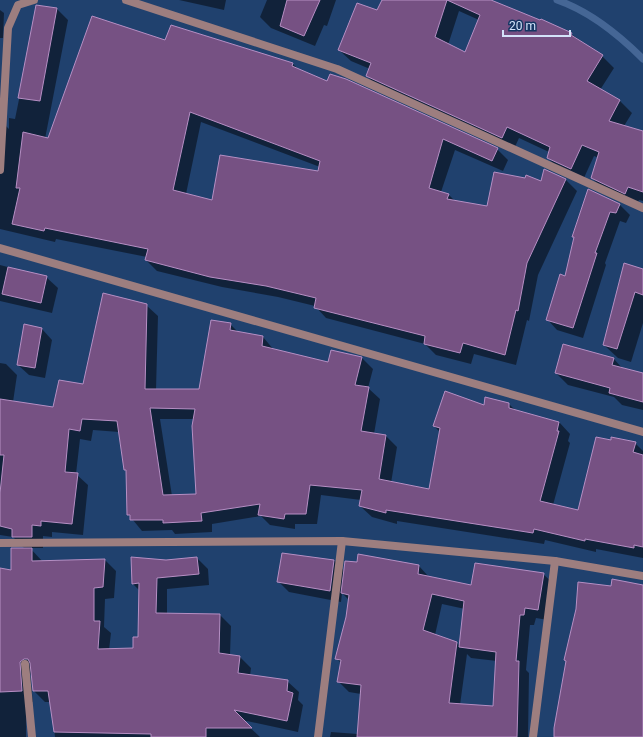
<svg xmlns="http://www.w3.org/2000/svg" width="643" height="737" font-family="Roboto,sans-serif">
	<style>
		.shadow { fill: #0007; fill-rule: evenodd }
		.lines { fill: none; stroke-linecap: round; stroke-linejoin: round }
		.stream { stroke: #456695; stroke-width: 7 }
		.building { fill: #765183; stroke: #b68fc4; fill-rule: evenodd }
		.street { stroke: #9d7e7f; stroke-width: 8 }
	</style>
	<rect width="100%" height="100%" fill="#20416e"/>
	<!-- shadow -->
	<g class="shadow">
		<polygon points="179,0 226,0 224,10"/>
		<polygon points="267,0 336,0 327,26 324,25 315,46 271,28 260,17"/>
		<path d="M383,0h102l86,34 31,22 12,12 -14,22 20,11 12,12 -8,13 19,6v69l-4,-1 -2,5 -33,-15 -12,-12 7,-20 -5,-2 -11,24 -23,-10 -12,-12 1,-6 -30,-14 -5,11 -135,-61 -12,-12 3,-7 -19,-8 -12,-11 39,-39zM459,11l20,9 -13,34 -18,-9z"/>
		<path d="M38,6l19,3 11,11 -23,119 3,1 118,-99 127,23 6,6 198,79 11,11 -5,11 -48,-21 -14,42 8,3 7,7 32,5 54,-24 3,-12 21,9 11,11 -39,84 -9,46 -2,-1 -11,45 -42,-11 -3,10 -35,-9 -11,-11 -99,-26 -11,-12 -37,-9 -56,-10 -65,-16 -11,-11 1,-3 -91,-18 -1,3 -55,-13v-109l9,9v-11l6,1zM201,122l119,45 -1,5 -107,30 -26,-8z"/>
		<polygon points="0,10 4,13 3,38 0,38"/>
		<polygon points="620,205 630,215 626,223 620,221 605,263 606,265 583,338 557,330 547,319 566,277 575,238"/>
		<polygon points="0,265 46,277 58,288 52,313 0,301"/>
		<polygon points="643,271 643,323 631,362 618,358 604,345"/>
		<path d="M146,305l12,11 -2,74h43l31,-66 8,8 25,5 11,13 55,13 3,-12 30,7 11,11 -5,19 12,11 -6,35 12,2 11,11 -6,36 38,7 11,-58 -6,-6 51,-20 24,-2 6,6 44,12 11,12 -2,7 2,2 -17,62 26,6 56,-68 8,8v107l-47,-9v3l-51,-12 -1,4 -147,-23v3l-25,-7 -12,-11 1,-6 -40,-5 -4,29h-22v5l-25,-4 -9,-9 -49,8v8l-37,2 -3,-4 -30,1 -14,-17v-41l-3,-3 -6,-38 -26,-2 -2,11 -11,-2 -4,35 12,11 -5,50 -31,-3v5l-9,-1v12h-13l13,14 62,-2 11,11 -2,27 -9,1 -1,28 7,6 -2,17 25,-1 5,-11 1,-47 -7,-7 33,-23 31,-3 11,11 1,16 -42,4v25l53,1 11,11 -1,29 10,2 11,11 -1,8 37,5 12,11 -1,8 5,5 -5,27 -56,-12 18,17h-205l-4,-35h-6l-11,-11 -2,-20 -2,5 3,26h-7v35h-26v-168l12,2 13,-22 -12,-12 -13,-2v-172l6,1 11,11 -4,27 41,7 30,-24zM160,419h34l3,76 -25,1z"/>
		<polygon points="42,329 52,340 45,378 29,375 18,365"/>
		<polygon points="563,346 614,359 623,369 643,374 643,410 622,405 614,397 568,385 556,373"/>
		<path d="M334,560l11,12 74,-6 10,11 42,9 72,-12 11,10 -6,36 -12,-2 -2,7h-4l-4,45 3,3 -1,64h-198l1,-5 27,2 3,-40 -12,-2 -11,-11 3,-18 -5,-5 11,-41 2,-17 -7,-7 -1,9 -52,-10 -11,-11zM442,604l23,5 -5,37 -4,-4 -21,-7zM467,654l4,4 26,3 -3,46 -34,-2z"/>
	</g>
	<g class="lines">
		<!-- stream -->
		<path class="stream" d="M557,0c32,11 62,35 86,59"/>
	</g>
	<!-- building -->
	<g class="building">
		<polygon points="287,0 320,0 304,36 280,26"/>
		<path d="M382,0h109l49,20 1,-1 31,14 -1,2 32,20 -16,26 33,19 -11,21 34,10v61l-15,-5 -3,7 -34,-16 8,-26 -17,-7 -11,24 -24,-11 3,-11 -43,-20 -5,11 -136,-62 5,-13 -33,-13 19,-47 20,7zM447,0l33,15 -15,37 -30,-15z"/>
		<polygon points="36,5 57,8 40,101 18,98"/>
		<path d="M92,16l73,24 6,-15 122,38 -1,3 35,15 3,-7 16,5 152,69 -6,13 -49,-22 -14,49 20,6 -2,5 40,7 7,-34 31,6 1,-3 15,6 3,-12 22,10 -39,84 -9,48 -2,-1 -11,45 -42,-12 -3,10 -36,-9 1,-8 -111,-28 2,-10 -50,-12 -56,-9 -65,-17 3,-11 -103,-21 -1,3 -32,-7 8,-36h-4l7,-56 25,6zM190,112l130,49 -2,10 -98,-16 -8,45 -39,-10z"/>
		<polygon points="588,189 620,204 616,213 610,212 595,253 597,253 573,328 546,320 560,274 565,276 574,237 572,237"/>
		<polygon points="624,263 643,269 643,295 635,292 617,349 603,345"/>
		<polygon points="8,267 47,276 41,303 2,294"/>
		<path d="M103,293l44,11 -2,85h54l12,-69 20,3 -1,7 33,6 -1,10 66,16 3,-12 31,7 -7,28 14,2 -8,44 25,4 -7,44 50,10 11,-61 -7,-2 12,-35 39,14 1,-8 24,6v5l50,14 -2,9h2l-19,70 38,9 18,-73 15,3v-3l25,5 -3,10 10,3v92l-9,-2v3l-49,-9v2l-51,-12 -1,4 -147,-23v3l-27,-7 3,-16 -52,-5 -4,29h-21l-1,5 -26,-4 2,-11 -59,9 1,8 -39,2v-3h-33v-5h-3l-1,-45h-2l-7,-49 -35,-2 -2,12 -11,-2 -4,43 13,1 -6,51 -31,-3v5l-9,-1v12h-20v-8l-12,-3v-33l4,-38h-4v-56l53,8 6,-27 24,4zM150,408l45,1 -3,17 4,68 -33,1z"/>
		<polygon points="24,324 42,328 35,368 17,365"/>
		<polygon points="563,344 614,358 612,365 643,373 643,402 609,393 610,388 555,373"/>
		<polygon points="11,548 32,548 32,561 105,559 103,587 94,588 94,621 100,621 98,649 133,648 133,637 138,637 139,583 132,584 131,557 166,560 197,557 199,574 157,578 156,613 220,614 219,653 240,656 238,673 288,680 287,691 293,693 287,721 234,710 252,728 206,728 206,737 151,737 151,734 54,732 48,691 33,691 30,663 28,659 24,659 20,662 22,691 0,692 0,568 11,570"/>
		<polygon points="282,553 334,560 330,591 277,582"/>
		<path d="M358,554l61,11 -1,9 53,11 4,-22 69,10 -6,37 -13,-2 -1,7h-4l-4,46h3l-2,76h-160l4,-52 -24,-3 4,-22 -6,-1 11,-42 3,-22 -8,-2 4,-32 12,1zM432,594l32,7 -5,46 37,5 -3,54 -44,-3 8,-61 -34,-12z"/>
		<polygon points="612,579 643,585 643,737 554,737 554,728 566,661 564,660 576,609 578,582 611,586"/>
	</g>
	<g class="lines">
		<!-- street -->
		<g class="street">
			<polyline points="126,0 337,69 643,208"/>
			<polyline points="0,170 8,28 18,5 34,0"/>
			<polyline points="0,248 643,432"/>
			<polyline points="0,543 342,541 555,561 643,576"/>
			<polyline points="25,664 32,737"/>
			<polyline points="318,737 342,541"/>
			<polyline points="533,737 555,561"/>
		</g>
	</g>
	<!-- scale -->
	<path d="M503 30v6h67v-6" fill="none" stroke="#d4e3fa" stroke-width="2"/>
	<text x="509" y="30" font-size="12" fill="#d4e3fa" stroke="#153663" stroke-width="3" paint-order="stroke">20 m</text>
</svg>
